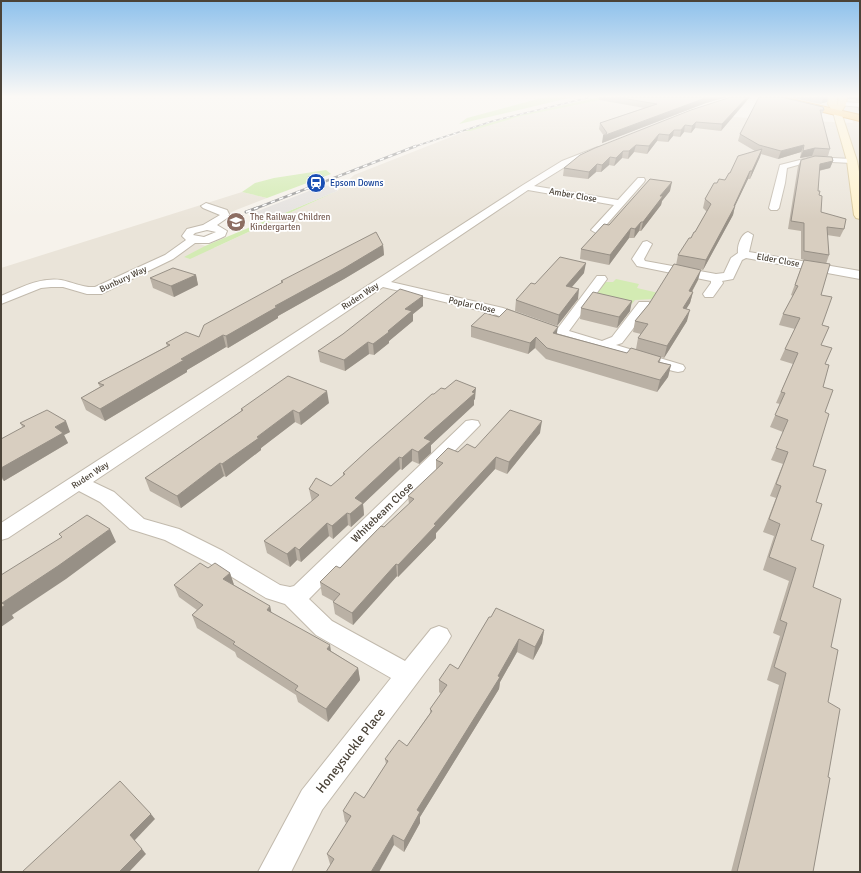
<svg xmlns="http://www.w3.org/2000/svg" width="861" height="873" font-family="Signika,sans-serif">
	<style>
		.residential { fill: #eae4d9 }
		.green { fill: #d3ebb3 }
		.parking { fill: #e5e2df }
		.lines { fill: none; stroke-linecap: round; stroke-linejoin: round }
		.street-casing { stroke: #c2baad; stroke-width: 2 }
		.secondary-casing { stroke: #d7c69a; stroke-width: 2 }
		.primary-casing { stroke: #e8bf67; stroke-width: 2 }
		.highway-casing { stroke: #e3a138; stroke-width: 2 }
		.street { fill: #fff; fill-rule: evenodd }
		.secondary { fill: #fff2cc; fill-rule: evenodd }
		.primary { fill: #ffe19b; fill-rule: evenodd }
		.highway { fill: #ffcc6d; fill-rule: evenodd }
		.rail-far2-casing { stroke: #999; stroke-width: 1.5 }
		.rail-far1-casing { stroke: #999; stroke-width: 2.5 }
		.rail-casing { stroke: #999; stroke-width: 3 }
		.rail-far2 { stroke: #fff; stroke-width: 1; stroke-dasharray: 3.5; stroke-linecap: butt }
		.rail-far1 { stroke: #fff; stroke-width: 1.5; stroke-dasharray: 4.5; stroke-linecap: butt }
		.rail { stroke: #fff; stroke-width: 2; stroke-dasharray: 5.5; stroke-linecap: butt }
		.wall { fill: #bab1a5 }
		.shaded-wall { fill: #979086 }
		.building { fill: #d8cec0; stroke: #979086 }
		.labels { text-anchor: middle; stroke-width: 3.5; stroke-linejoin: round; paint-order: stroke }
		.far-transit-label { font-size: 9px; fill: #164399; stroke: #fff; text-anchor: start }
		.far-street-label { font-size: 9px; fill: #4b4338; stroke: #fff }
		.far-education-label { font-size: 9px; fill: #785e54; stroke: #fff; text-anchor: start }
		.street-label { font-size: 11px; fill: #4b4338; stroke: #fff }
		.near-street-label { font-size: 13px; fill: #4b4338; stroke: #fff }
	</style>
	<rect width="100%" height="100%" fill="#f6f2eb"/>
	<!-- residential -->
	<polygon class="residential" points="782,97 860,97 860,872 1,872 1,268 242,192 267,198 236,210 208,224 191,230 183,240 214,248 337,191 354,175 461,133 521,116 599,100 689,116 733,117 853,123 852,113"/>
	<!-- green -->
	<g class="green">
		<polygon points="545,97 573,97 459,124 467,118"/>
		<polygon points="599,97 605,99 521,116 470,131 462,131 511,117"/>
		<polygon points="326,170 331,174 267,198 242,192 255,183 274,178"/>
		<polygon points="337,191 190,259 184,257 205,246"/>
		<polygon points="616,279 639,284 637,288 667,295 653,299 635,300 624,313 593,296 604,282 613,282"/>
	</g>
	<!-- parking -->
	<polygon class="parking" points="324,185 336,187 337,191 275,217 262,219 250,214"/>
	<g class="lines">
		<defs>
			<g id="street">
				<polygon points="842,102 860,103 860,107 840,105 840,103"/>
				<polygon points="598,147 601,147 601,151 568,165 534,186 618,200 638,178 644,178 645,180 644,182 600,232 596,233 591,230 614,205 528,190 391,282 503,308 558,328 597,276 605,276 607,279 569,331 602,341 612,337 639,302 649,302 650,305 649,308 622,343 616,345 683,365 685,368 683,371 678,372 673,371 538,331 494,314 383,287 93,482 114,492 144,519 179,529 223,551 280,585 290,587 294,586 466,421 472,420 478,421 480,425 309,599 332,621 405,661 431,629 439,626 447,629 451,636 447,643 322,810 291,872 258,872 302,790 391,678 316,635 285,604 266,598 209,563 165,540 130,529 100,502 79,491 8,538 1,540 1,523 523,185 562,161"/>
				<polygon points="812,157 852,159 856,161 852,163 812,161 787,168 785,183 779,208 777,210 771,210 769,208 780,165"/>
				<path d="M206,203l21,7 3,6 -13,9 10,6 -2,5 -4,2 -12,5h-14l-22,16 -72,35h-14l-24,-7h-12l-10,1 -40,16v-8c19,-8 39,-19 60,-16 11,2 22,8 34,7l70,-32 21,-15 -4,-4 5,-7 16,-4 17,-10 -17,-7 -2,-2zM207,230l9,2 -12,5 -11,-2 2,-2z"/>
				<path d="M748,232l5,3 -4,17 111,19v8l-114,-21 -4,2 -9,19 -11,2 1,2 -10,14h-8l-2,-3 8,-11v-2l-74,-15 -5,-7 11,-17 4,-1 5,3 -8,15 1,2 71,13 8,-1 7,-15 7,-5c-1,-7 3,-19 10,-21z"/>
			</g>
			<polygon id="secondary" points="837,109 841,112 857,161 860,177 860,219 856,218 854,215 847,161 833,112"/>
			<polygon id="primary" points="829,97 837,97 837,106 839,97 847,97 846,104 840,114 837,115 834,114 828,104"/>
			<polygon id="highway" points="769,97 782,97 860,115 860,121 770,99"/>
		</defs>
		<!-- street casing -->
		<use href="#street" class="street-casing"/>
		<!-- secondary casing -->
		<use href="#secondary" class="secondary-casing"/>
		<!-- primary casing -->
		<use href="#primary" class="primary-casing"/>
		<!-- highway casing -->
		<use href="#highway" class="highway-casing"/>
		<!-- street -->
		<use href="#street" class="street"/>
		<!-- secondary -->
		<use href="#secondary" class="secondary"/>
		<!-- primary -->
		<use href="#primary" class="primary"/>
		<!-- highway -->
		<use href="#highway" class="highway"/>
		<defs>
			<polyline id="rail-far2" points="413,147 493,121 591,97"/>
			<polyline id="rail-far1" points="254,209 416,146"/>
			<polyline id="rail" points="246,212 257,208"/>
		</defs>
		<!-- rail-far2 casing -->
		<use href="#rail-far2" class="rail-far2-casing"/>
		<!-- rail-far1 casing -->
		<use href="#rail-far1" class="rail-far1-casing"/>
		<!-- rail casing -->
		<use href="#rail" class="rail-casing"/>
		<!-- rail-far2 -->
		<use href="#rail-far2" class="rail-far2"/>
		<!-- rail-far1 -->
		<use href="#rail-far1" class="rail-far1"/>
		<!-- rail -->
		<use href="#rail" class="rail"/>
	</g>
	<!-- wall -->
	<g class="wall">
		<polygon points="599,97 727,97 706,103 602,143 604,136 599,129 600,123 644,108 599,100"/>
		<polygon points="731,97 721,131 695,128 691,133 684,132 680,137 673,136 668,142 657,141 647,154 634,152 628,159 622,158 614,166 609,165 601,172 596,172 588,179 563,176 564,168"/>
		<polygon points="759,97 824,110 821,116 830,149 828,156 812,156 800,158 801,152 778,159 761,154 750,179 748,179 735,206 733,215 703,270 699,269 698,280 692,292 693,292 690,303 686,309 687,321 664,358 661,357 660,362 671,365 668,377 657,392 546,359 535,348 528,354 471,337 471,326 499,317 627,353 636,349 638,338 641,334 633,332 635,321 649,304 676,265 678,255 695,232 707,212 703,208 705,199 717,183 725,180 730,173 755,151 738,141 740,134"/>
		<polygon points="788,97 829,97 827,102 822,103 821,104"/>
		<polygon points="847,97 860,97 860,102 856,101 856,99 848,99"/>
		<polygon points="860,104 860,113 858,110 858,108"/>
		<polygon points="801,160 833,161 830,168 819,171 818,191 819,195 821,212 844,229 840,237 827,235 829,255 826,264 821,295 822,325 821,345 825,364 823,387 825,412 813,466 816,502 811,540 813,587 831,647 828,702 828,777 813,872 731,872 779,685 767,680 780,636 773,633 789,581 763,570 774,536 763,532 776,498 770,496 783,464 771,460 783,432 770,427 780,404 776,403 793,364 780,360 785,349 795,329 779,325 783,314 793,296 791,295 804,260 801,259 801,231 788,229 798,166"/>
		<polygon points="670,191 662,201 661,205 641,231 639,231 634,238 629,238 609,265 580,259 581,249 609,225"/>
		<polygon points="383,245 384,255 344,279 278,316 278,318 228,348 226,347 187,370 187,372 105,421 86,410 81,398 100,387 98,383 167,346 166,343 199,337 281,283 281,281"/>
		<polygon points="584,273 572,287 578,299 557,326 515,311 516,300 535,284"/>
		<polygon points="196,275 198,285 174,297 153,288 150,278"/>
		<polygon points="423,296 423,306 413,314 413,321 389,341 389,343 374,355 369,354 345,371 320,362 318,351"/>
		<polygon points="581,308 630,311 617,328 580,319"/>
		<polygon points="434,394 475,399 474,400 474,405 431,445 431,453 419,464 412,461 402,470 400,469 363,504 364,515 351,527 348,525 333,539 329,536 301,562 297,560 290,567 267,553 264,541 312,502 309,489 331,486 343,476 343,473"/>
		<polygon points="329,403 301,425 295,422 261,448 261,450 226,477 224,476 181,508 150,491 145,478 241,411 241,409"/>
		<polygon points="20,423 70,432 64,435 68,443 4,481 1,478 1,439 23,428"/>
		<polygon points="540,433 507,474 495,469 436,533 436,538 398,577 397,576 353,625 335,614 333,602 333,601 322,595 320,582 340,568 409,504 408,496 436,470 436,460 458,452 475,448"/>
		<polygon points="208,568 230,573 234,585 270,606 271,612 331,651 358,668 360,680 328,722 298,702 296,695 237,657 235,652 197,628 192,615 197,610 179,597 174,585"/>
		<polygon points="489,617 544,630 542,643 533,660 517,652 500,682 499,689 420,817 420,823 404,852 394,845 331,865 330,864 327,854 347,823 345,822 343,811 364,798 386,764 385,759 407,746 430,713 430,709 441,694 439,692 439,680 458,669"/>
	</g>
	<!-- shaded-wall -->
	<g class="shaded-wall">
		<polygon points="708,97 727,97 706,103 602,143 603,136"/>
		<polygon points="747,97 750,97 721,131 722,124"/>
		<polygon points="823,97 828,97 827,102 822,103"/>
		<polygon points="696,122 695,128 691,133 692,126"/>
		<polygon points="685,125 684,132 680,137 681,130"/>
		<polygon points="674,130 673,136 668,142 669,135"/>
		<polygon points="659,134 657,141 647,154 649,146"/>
		<polygon points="636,145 634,152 628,159 629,151"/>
		<polygon points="804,145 801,152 778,159 781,151"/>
		<polygon points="815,148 812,156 800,158 803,151"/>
		<polygon points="762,149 760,157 750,179 752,171"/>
		<polygon points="623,151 622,158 614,166 616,158"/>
		<polygon points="610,157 609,165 601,172 602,165"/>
		<polygon points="833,161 830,168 817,171 820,164"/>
		<polygon points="597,164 596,172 588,179 589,172"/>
		<polygon points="750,171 748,179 735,206 733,215 703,270 706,260 734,206"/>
		<polygon points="672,182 670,191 662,201 661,205 641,231 643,222 660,196"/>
		<polygon points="641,222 639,231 634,238 635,229"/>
		<polygon points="631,228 629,238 609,265 610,255"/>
		<polygon points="383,245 384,255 344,279 278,316 278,318 228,348 226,336 275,306"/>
		<polygon points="586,263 584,273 564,296 566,286"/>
		<polygon points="701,270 698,280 686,302 689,291"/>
		<polygon points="196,275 198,285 174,297 171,286"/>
		<polygon points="579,289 578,299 557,326 559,315"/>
		<polygon points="693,292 690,303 680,319 683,308"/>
		<polygon points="423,296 423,306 413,314 413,321 389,341 389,343 374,355 373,344 388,331 405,309"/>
		<polygon points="632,301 630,311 617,328 619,317"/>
		<polygon points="690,310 687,321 664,358 667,346"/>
		<polygon points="558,327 556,338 553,333"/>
		<polygon points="223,335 226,347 187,370 187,372 105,421 100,409 181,359"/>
		<polygon points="536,337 535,348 528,354 530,343"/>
		<polygon points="368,342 369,354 345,371 344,360"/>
		<polygon points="671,365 668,377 657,392 660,380"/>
		<polygon points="476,388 475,399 474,400 474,405 431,445 431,453 419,464 418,452 424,438"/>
		<polygon points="327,391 329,403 301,425 299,413"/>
		<polygon points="293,410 295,422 261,448 261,450 226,477 222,464 257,437"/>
		<polygon points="66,421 70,432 64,435 68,443 4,481 1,475 1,468 55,427"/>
		<polygon points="542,421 540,433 507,474 509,462"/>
		<polygon points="412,449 412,461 402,470 402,458"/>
		<polygon points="399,457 400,469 363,504 364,515 351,527 350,514 355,498"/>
		<polygon points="496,457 495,469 436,533 436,538 398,577 398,565 434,524"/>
		<polygon points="220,463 224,476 181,508 177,496"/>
		<polygon points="347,513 348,525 333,539 332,526"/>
		<polygon points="327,523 329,536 301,562 299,550"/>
		<polygon points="110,529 116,542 66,579 12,615 14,618 1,627 1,608 2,603"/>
		<polygon points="295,547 297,560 290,567 287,554"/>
		<polygon points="396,564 397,576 353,625 352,613"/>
		<polygon points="230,573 234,585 223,579"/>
		<polygon points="270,606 273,619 267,610"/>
		<polygon points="544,630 542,643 533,660 535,647"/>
		<polygon points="519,639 517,652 500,682 499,689 420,817 420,823 404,852 404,841 417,810 498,676"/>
		<polygon points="330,645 332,657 327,649"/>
		<polygon points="358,668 360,680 328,722 326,709"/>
		<polygon points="151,814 155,819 134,841 130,835"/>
		<polygon points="393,835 394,845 379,872 371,872"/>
		<polygon points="142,849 146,854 129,872 119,872"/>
	</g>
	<!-- building -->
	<g class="building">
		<polygon points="615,97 708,97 603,136 607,133 600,123 657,104"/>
		<polygon points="731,97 747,97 722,124 696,122 692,126 685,125 681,130 674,130 669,135 659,134 649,146 636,145 629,151 623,151 616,158 610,157 602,165 597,164 589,172 564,168 580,155 595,148 691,110"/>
		<polygon points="759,97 781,97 823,107 824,110 820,110 830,149 815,148 803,151 804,145 781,151 759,145 740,134"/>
		<polygon points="816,97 823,97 823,98"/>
		<polygon points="762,149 752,171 750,171 734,206 735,206 706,260 678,255 689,238 691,238 694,232 695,232 711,204 705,199 714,183 717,183 719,179 725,180 729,173 730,173 738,156"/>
		<polygon points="815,156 832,157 833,161 820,164 818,191 820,191 819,195 822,196 821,212 846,219 844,229 827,227 829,255 804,251 804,223 791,221 801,160"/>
		<polygon points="650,179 672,182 660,196 663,196 643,222 641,222 635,229 631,228 610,255 581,249 604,224 609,225"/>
		<polygon points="376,232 383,245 343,269 275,306 277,307 226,336 223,335 181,359 184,360 100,409 81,398 104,385 98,383 170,345 166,343 186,332 199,337 204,325 283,282 281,281"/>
		<polygon points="560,257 586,263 566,286 579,289 559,315 516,300 531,283 535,284"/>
		<polygon points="804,260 830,264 821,295 832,297 822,325 829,327 821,345 832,348 825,364 829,365 823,387 833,390 825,412 829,414 813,466 826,470 816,502 822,504 811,540 824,545 813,587 841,599 831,647 838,650 828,702 840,709 828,777 830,778 813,872 737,872 786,673 774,667 787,623 780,620 796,568 769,557 780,524 769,519 781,486 776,484 788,452 776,448 788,420 775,415 785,393 781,392 798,353 785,349 800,318 783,314 798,286 795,285"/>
		<polygon points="674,264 701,270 689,291 693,292 683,308 690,310 667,346 638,338 648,324 635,321 649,304"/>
		<polygon points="173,268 196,275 171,286 150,278"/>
		<polygon points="400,289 423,296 405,309 412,311 388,331 389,332 373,344 368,342 344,360 318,351 343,334"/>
		<polygon points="593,292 632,301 619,317 581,308"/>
		<polygon points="507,309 558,327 553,333 627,353 631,348 661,357 658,362 671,365 660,380 547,348 536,337 530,343 471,326 485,313 499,317"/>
		<polygon points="288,376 327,391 299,413 293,410 257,437 259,438 222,464 220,463 177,496 145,478 243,410 241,409"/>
		<polygon points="456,380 476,388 472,392 475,393 424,438 431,441 418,452 412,449 402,458 399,457 355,498 363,503 350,514 347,513 332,526 327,523 299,550 295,547 287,554 264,541 319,495 309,489 316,478 331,486 345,474 343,473 368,450 432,394 434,394 441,388 445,389"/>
		<polygon points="47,410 66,421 55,427 63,433 1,468 1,439 25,426 20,423"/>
		<polygon points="510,410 542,421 509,462 496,457 434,524 436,525 398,565 396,564 352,613 333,602 340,594 320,582 336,566 340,568 381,526 384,527 414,499 408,496 443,463 436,460 448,448 458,452 467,444 475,448"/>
		<polygon points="87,515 110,529 58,566 2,603 5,605 1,608 1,575 62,537 59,534"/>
		<polygon points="200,563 208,568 215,563 230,573 223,579 270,606 267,610 330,645 327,649 358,668 326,709 295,690 298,686 233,644 235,642 192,615 203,605 174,585"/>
		<polygon points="496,608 544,630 535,647 519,639 498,676 500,677 417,810 420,812 404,841 393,835 371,872 326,872 334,859 327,854 351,816 343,811 355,792 364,798 388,761 385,759 399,740 407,746 432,711 430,709 447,685 439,680 450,664 458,669 489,617 491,617"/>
		<polygon points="120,781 151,814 130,835 142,849 119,872 22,872"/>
	</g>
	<!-- sky -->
	<linearGradient id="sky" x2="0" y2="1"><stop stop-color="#8ec1ec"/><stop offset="0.44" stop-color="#fbf9f6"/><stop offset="1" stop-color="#fbf9f6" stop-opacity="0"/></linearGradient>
	<rect width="861" height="219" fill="url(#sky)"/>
	<!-- icons -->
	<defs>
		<symbol id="station-disc" viewBox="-11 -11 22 22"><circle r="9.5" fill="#1a4fb4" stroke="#fff"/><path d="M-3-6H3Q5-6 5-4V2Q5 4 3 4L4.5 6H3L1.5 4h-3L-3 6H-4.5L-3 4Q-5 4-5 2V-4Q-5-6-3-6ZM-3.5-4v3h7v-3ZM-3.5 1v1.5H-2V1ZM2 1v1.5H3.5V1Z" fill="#fff"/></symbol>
		<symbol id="school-disc" viewBox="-11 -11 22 22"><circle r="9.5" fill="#8d6e63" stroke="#fff"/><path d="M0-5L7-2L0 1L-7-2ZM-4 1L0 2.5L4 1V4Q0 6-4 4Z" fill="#fff"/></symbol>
	</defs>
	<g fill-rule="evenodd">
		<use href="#station-disc" x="305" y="172" width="22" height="22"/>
		<use href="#school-disc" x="225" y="211" width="22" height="22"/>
	</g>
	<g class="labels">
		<!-- far-transit labels -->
		<g class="far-transit-label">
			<text x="330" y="186">Epsom Downs</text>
		</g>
		<!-- far-street labels -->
		<g class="far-street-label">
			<text transform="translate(573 195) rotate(10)" y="3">Amber Close</text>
			<text transform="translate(778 260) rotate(10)" y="3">Elder Close</text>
			<text transform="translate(123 279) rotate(-25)" y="3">Bunbury Way</text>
			<text transform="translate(360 296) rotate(-33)" y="3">Ruden Way</text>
			<text transform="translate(472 305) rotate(13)" y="3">Poplar Close</text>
			<text transform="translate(90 475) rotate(-33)" y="3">Ruden Way</text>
		</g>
		<!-- far-education labels -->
		<g class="far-education-label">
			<text x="250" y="220">The Railway Children<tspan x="250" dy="10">Kindergarten</tspan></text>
		</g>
		<!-- street labels -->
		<g class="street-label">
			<text transform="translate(382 512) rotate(-44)" y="4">Whitebeam Close</text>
		</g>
		<!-- near-street labels -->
		<g class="near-street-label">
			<text transform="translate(350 750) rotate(-52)" y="5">Honeysuckle Place</text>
		</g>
	</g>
	<!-- border -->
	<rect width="861" height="873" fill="none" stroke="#4b4338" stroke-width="4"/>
</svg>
